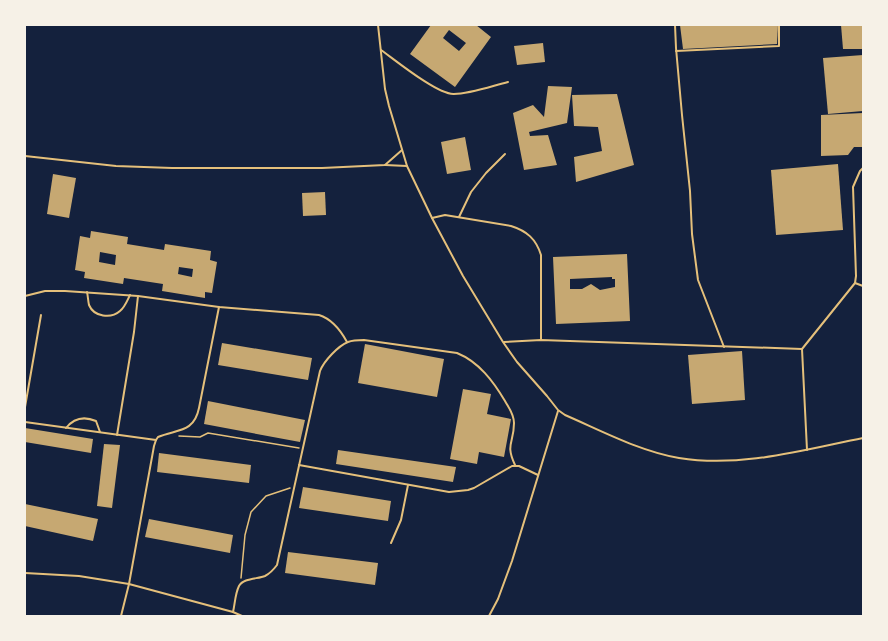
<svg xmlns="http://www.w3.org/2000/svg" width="888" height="641" font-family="Arial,sans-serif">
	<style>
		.building { fill: #c6a872; fill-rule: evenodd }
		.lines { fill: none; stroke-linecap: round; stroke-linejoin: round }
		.path { stroke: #e5c07b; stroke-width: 1.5 }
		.service { stroke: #e5c07b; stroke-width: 2 }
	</style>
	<rect width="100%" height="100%" fill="#14213d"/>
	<!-- building -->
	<g class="building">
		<path d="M431,25h45l15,12 -36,50 -45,-33zM449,30l17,13 -7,8 -16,-13z"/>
		<polygon points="680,25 778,25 777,44 683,49"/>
		<polygon points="841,25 863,25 863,49 843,49"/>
		<polygon points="543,43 545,62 517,65 514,46"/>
		<polygon points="863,55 863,111 828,114 823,58"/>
		<polygon points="548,86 572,87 567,123 529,132 530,136 548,135 557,165 524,170 513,113 533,105 544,117"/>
		<polygon points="617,94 634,165 576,182 574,157 602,151 598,127 574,126 572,95"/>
		<polygon points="863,113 863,147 854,147 848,155 821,156 821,115"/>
		<polygon points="465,137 471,170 447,174 441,142"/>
		<polygon points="838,164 843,230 776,235 771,170"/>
		<polygon points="53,174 76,178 69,218 47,214"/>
		<polygon points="325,192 326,215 303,216 302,193"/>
		<path d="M91,231l37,6 -1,7 37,6 1,-6 46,7 -1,9 7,2 -5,31 -7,-1v6l-43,-7 1,-7 -39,-6 -1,6 -39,-6 1,-6 -10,-2 5,-34 10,2zM100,252l16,3 -1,10 -16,-3zM179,267l14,2 -1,8 -14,-3z"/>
		<path d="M627,254l3,67 -74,3 -3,-67zM612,277v2h3v8l-15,3 -9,-6 -9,5h-12v-10z"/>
		<polygon points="222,343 312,358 308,380 218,365"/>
		<polygon points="365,344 444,359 437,397 358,383"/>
		<polygon points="742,351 745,400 692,404 688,355"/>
		<polygon points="463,389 491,394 487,414 511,419 504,457 479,452 477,464 450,459"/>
		<polygon points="208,401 305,420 300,442 204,424"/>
		<polygon points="25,428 93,439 91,453 25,442"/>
		<polygon points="104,444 120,445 112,508 97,506"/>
		<polygon points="338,450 456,467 453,482 336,464"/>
		<polygon points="159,453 251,465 249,483 157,472"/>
		<polygon points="303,487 391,501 388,521 299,508"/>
		<polygon points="25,504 98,519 93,541 25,526"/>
		<polygon points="149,519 233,535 230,553 145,537"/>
		<polygon points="288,552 378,563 375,585 285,573"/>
	</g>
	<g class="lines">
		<!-- path -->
		<g class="path">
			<polyline points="179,436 200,437 208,433 299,448"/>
			<polyline points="241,578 245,535 251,512 266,496 290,488"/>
		</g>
		<!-- service -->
		<g class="service">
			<path d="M378,25l7,64 4,17 18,60 25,52 31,58 40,66 14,20 30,34 11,14 7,5c37,16 74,36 114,43 62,10 124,-8 184,-20"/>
			<polyline points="675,25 676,48 682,115 690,191 692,234 698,280 724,347"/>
			<path d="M381,50c14,10 57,45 73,44 16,0 38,-8 54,-12"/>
			<polyline points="676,51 779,46 779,25"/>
			<polyline points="25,156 116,166 172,168 322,168 385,165 402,150"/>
			<polyline points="385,165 407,166"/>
			<polyline points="459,217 471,192 486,173 505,154"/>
			<path d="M432,218l13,-3 66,11c16,5 25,13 30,29v85"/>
			<polyline points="855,283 863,286"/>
			<path d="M87,292c1,4 1,9 2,13 5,12 22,14 31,6 5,-4 7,-10 10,-16"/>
			<path d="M25,296l20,-5h20l73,5 81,11 100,8c13,4 22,16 28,27"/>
			<polyline points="504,342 541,340 802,349"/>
			<polyline points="25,407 41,315"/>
			<polyline points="25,422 156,440"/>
			<path d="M66,428c8,-10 18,-12 30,-7l4,11"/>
			<polyline points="117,435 134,332 138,296"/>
			<polyline points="807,450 802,349 855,283 856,276 853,187 860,171 863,168"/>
			<polyline points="299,465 449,492 468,490 474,488 512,466 519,466 538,475"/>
			<polyline points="391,543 401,520 408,485"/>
			<polyline points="25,573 79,576 129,584 233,612 242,616"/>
			<path d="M233,612c2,-8 2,-18 6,-26 4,-8 19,-7 26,-10 6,-3 9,-7 12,-11l43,-194c4,-10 18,-25 28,-29 5,-2 10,-2 16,-2l93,13c22,9 36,28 48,48 4,7 9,13 9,22 0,20 -9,21 1,42"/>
			<path d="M121,616l8,-32 25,-138 2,-6 2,-3c19,-8 36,-4 41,-29l20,-101"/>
			<polyline points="489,616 498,599 512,561 558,411"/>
		</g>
	</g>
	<!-- border -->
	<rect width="888" height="641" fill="none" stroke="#f6f1e7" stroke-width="52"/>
</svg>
